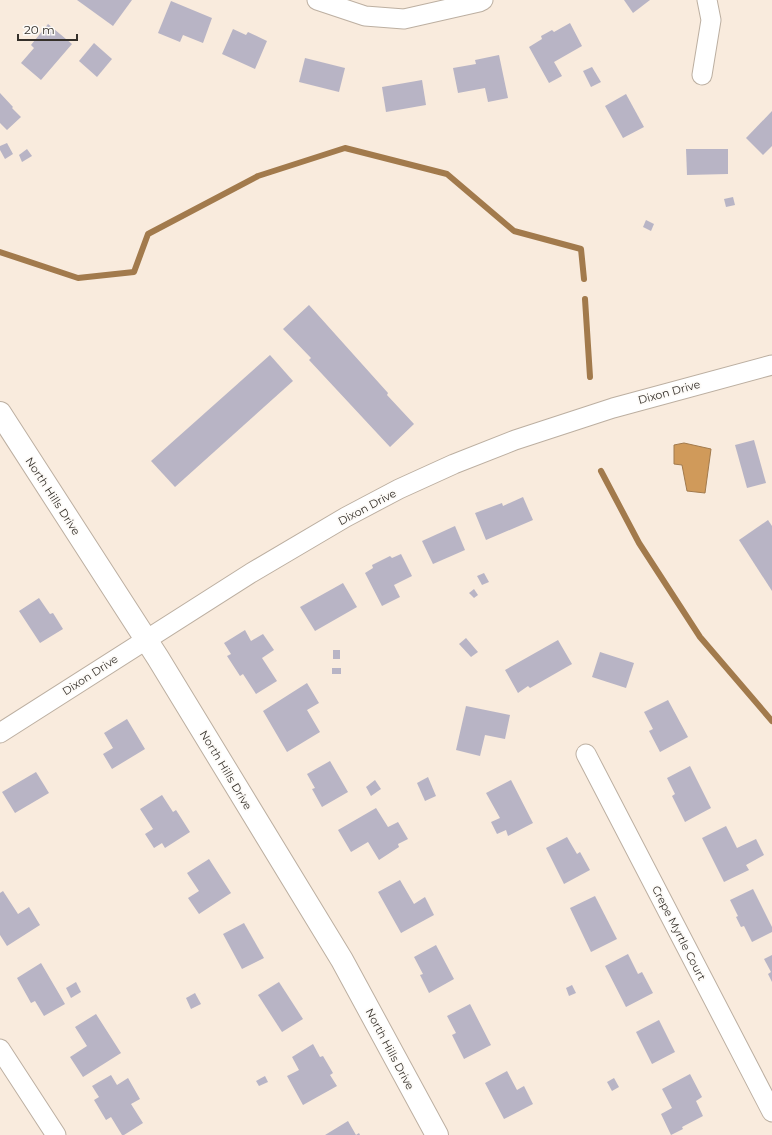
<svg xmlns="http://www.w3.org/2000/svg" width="772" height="1135" font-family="Montserrat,sans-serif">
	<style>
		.water { fill: #d09a5a; stroke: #a27a4c }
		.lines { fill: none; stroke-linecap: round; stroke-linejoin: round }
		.stream { stroke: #a27a4c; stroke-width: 6 }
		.building { fill: #b8b4c5 }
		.minor-casing { stroke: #bcafa1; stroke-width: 21 }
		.major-casing { stroke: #bcafa1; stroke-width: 24 }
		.minor { stroke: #fff; stroke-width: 19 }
		.major { stroke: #fff; stroke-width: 22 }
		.labels { text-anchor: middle; stroke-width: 3.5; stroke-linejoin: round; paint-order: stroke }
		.street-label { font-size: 11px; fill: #35302a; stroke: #fdfbf8 }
	</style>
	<rect width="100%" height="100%" fill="#f9ebdd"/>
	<!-- water -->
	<polygon class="water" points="684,443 711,449 705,493 687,491 682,465 674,464 674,445"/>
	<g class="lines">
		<!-- stream -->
		<g class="stream">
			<polyline points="0,252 78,278 134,272 148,234 258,176 345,148 447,174 514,231 581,249 584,279"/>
			<polyline points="585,299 590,377"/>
			<polyline points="601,471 639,543 700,637 772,721"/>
		</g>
	</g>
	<!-- building -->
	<g class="building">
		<polygon points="77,0 132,0 113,26"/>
		<polygon points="624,0 650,0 633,13"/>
		<polygon points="171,1 212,18 203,43 183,35 180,42 158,33"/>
		<polygon points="570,23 582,46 554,62 562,76 549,83 529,47 542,39 541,36 552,30 554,32"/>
		<polygon points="48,24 72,44 41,80 21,63 34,48 31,45"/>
		<polygon points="233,29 246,35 248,32 267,41 255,69 222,54"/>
		<polygon points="94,43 112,59 97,77 79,61"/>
		<polygon points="499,55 508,98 488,102 485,88 458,93 453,68 476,64 475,60"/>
		<polygon points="305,58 345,68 339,92 299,82"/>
		<polygon points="592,67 601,82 591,87 583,71"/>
		<polygon points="422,80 426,105 386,112 382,87"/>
		<polygon points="0,93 13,107 12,108 21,117 7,130 0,123"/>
		<polygon points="626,94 644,127 623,138 605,106"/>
		<polygon points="772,111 772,146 763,155 746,138"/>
		<polygon points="7,143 13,154 5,159 0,150 0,146"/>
		<polygon points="27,149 32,156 22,162 19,155"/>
		<polygon points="686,149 728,149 728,174 687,175"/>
		<polygon points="733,197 735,205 726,207 724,199"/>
		<polygon points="646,220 654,224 651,231 643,227"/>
		<polygon points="309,305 388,393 387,395 414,424 390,447 309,360 311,358 283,329"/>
		<polygon points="270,355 293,381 175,487 151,461"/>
		<polygon points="754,440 766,483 747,488 735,445"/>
		<polygon points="523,497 533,520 486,540 475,513 502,503 503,506"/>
		<polygon points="768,520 772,526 772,591 739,540"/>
		<polygon points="455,526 465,550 433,564 422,541"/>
		<polygon points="401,554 412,576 394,585 400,597 382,606 365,573 373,568 372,565 390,556 392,558"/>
		<polygon points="484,573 489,582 482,585 477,576"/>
		<polygon points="343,583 357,607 315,631 300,607"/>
		<polygon points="474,589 478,595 474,598 469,593"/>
		<polygon points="39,598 50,614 53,613 63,629 40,643 19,611"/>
		<polygon points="245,630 251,641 263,634 274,650 262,658 277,681 256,694 243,674 240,676 227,656 231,654 224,643"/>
		<polygon points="466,638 478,652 471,657 459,644"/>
		<polygon points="558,640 572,664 530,688 528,686 518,693 505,670"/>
		<rect x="333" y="650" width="7" height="9"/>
		<polygon points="600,652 634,663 626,688 592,677"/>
		<rect x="332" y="668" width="9" height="6"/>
		<polygon points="307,683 319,703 307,710 320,732 287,752 263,711"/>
		<polygon points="668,700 688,737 660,752 649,731 653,729 644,712"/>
		<polygon points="466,706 510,715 505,739 485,735 480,756 456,750"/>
		<polygon points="127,719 145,749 112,769 103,754 113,748 104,733"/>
		<polygon points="330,761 348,792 322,807 312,789 315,788 307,774"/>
		<polygon points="690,766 711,808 685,822 672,796 675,794 667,778"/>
		<polygon points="36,772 49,793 15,813 2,792"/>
		<polygon points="428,777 436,796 425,801 417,783"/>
		<polygon points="375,780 381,789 371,796 366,787"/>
		<polygon points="511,780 533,823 508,836 506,830 497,834 491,822 500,818 486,793"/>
		<polygon points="162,795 173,812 176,810 190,832 165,848 162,843 154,848 145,834 153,829 140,809"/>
		<polygon points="376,808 388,827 398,822 408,839 398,844 399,847 379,860 368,842 351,852 338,830"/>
		<polygon points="726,826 737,848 756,839 764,855 746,865 749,870 724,882 702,838"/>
		<polygon points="567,837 577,854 580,852 590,870 564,884 546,848"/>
		<polygon points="209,859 231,893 199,914 188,898 199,891 187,873"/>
		<polygon points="400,880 414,904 425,897 434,915 401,933 378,892"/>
		<polygon points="753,889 772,927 772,932 752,942 744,926 741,927 736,917 738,916 730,900"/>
		<polygon points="3,891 18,914 29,907 40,925 7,946 0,935 0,893"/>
		<polygon points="595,896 617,939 591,952 570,908"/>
		<polygon points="244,923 264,958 242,969 223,934"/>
		<polygon points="436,945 454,979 429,993 420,975 423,974 414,957"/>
		<polygon points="628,954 638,974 642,972 653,993 626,1007 605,966"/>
		<polygon points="772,955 772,982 768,974 771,972 764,959"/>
		<polygon points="41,963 65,1004 44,1016 35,1001 31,1003 17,978"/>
		<polygon points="76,982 81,992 71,998 66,988"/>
		<polygon points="279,982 303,1019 282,1032 258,995"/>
		<polygon points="572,985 576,993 569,996 566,988"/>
		<polygon points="195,993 201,1004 191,1009 186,998"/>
		<polygon points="470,1004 491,1045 464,1059 452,1035 456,1033 447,1016"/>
		<polygon points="96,1014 121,1053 83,1077 70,1057 87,1046 75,1027"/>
		<polygon points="659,1020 675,1052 652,1064 636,1032"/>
		<polygon points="313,1044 320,1057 323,1056 333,1073 330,1075 337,1086 303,1105 287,1076 299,1070 292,1057"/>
		<polygon points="507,1071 517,1090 524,1086 533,1104 504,1119 485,1083"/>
		<polygon points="690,1074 702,1097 696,1101 703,1116 682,1127 683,1129 671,1135 661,1114 672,1108 662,1089"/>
		<polygon points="111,1075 117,1085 128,1078 140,1099 131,1104 143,1123 124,1135 122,1135 111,1117 106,1120 94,1100 99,1097 92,1086"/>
		<polygon points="265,1076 268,1082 259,1086 256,1081"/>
		<polygon points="614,1078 619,1087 612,1091 607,1082"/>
		<polygon points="348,1121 356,1135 359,1133 360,1135 325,1135"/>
	</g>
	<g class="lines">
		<defs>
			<g id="minor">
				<polyline points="317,0 365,16 404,19 479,2 483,0"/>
				<polyline points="702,75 711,20 707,0"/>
				<polyline points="0,733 251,573 346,517 399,489 454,464 515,440 613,408 772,365"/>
				<polyline points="586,754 772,1112"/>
				<polyline points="0,1049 56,1135"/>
			</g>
			<polyline id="major" points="0,413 158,658 342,960 437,1135"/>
		</defs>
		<!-- minor casing -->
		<use href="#minor" class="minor-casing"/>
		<!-- major casing -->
		<use href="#major" class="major-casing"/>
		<!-- minor -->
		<use href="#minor" class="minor"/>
		<!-- major -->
		<use href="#major" class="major"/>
	</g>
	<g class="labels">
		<!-- street labels -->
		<g class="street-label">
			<text transform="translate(669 392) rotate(-15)" y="4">Dixon Drive</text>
			<text transform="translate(53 496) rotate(57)" y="4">North Hills Drive</text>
			<text transform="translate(367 507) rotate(-28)" y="4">Dixon Drive</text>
			<text transform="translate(90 675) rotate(-33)" y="4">Dixon Drive</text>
			<text transform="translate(226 770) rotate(59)" y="4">North Hills Drive</text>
			<text transform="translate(679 933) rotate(63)" y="4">Crepe Myrtle Court</text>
			<text transform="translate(390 1049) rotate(62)" y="4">North Hills Drive</text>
		</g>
	</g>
	<!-- scale -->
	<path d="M18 34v6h59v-6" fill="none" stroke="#35302a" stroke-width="2"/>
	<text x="24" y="34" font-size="12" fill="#35302a" stroke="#fdfbf8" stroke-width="3" paint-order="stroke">20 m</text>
</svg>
